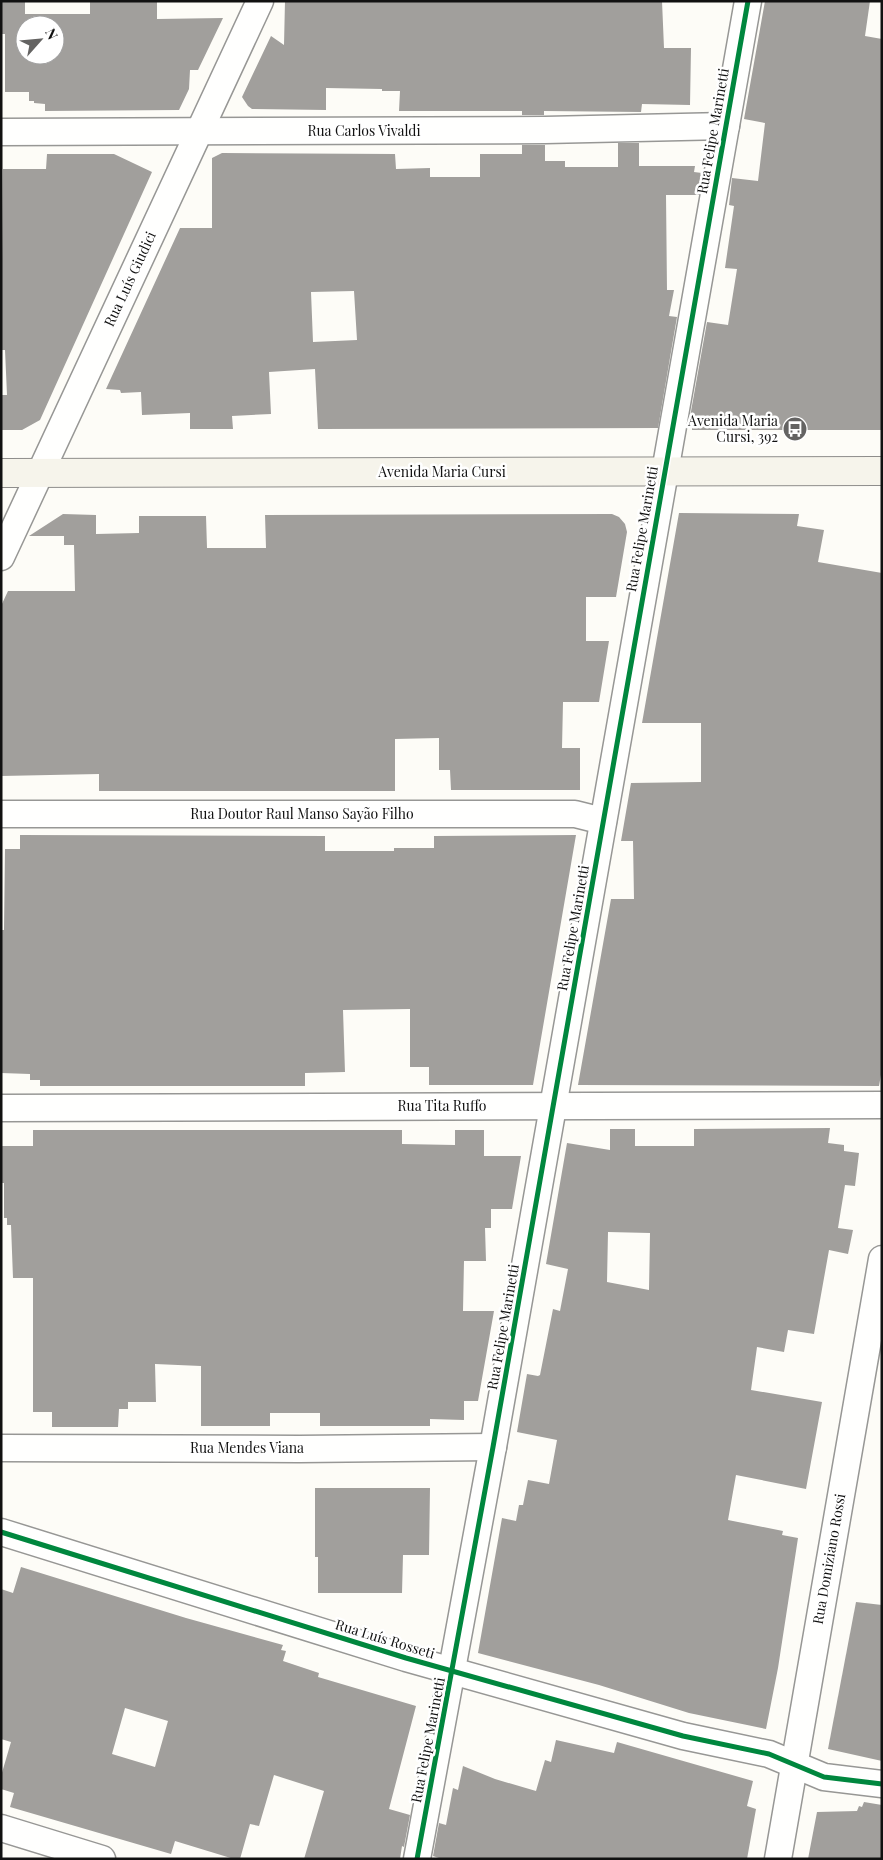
<svg xmlns="http://www.w3.org/2000/svg" width="883" height="1860" font-family="'Playfair Display',serif">
	<style>
		.building { fill: #a19f9c; fill-rule: evenodd }
		.lines { fill: none; stroke-linecap: round; stroke-linejoin: round }
		.street-casing { stroke: #979795; stroke-width: 29 }
		.secondary-casing { stroke: #8e8d8b; stroke-width: 30 }
		.street { stroke: #fffffe; stroke-width: 26 }
		.secondary { stroke: #f6f4eb; stroke-width: 28 }
		.cycleway-casing { stroke: #fff; stroke-width: 8 }
		.cycleway { stroke: #00873e; stroke-width: 5 }
		.labels { text-anchor: middle; stroke-width: 5; stroke-linejoin: round; paint-order: stroke }
		.street-label { font-size: 14px; fill: #111; stroke: #fff }
		.poi-label { font-size: 14px; fill: #111; stroke: #fff; text-anchor: end }
	</style>
	<rect width="100%" height="100%" fill="#fdfcf7"/>
	<!-- building -->
	<g class="building">
		<path d="M1,1h24v13h65v-13h67v18l66,-1 -25,52h-8l-1,19 -10,21 -134,1v-7l-11,-1v-2h-5v-9h-24v-58h-4zM25,25h30v30h-30z"/>
		<polygon points="285,1 662,1 664,48 691,48 690,105 642,104 641,112 544,111 544,115 522,115 522,111 399,111 400,91 382,91 382,89 326,88 326,110 252,109 248,106 242,97 271,36 284,45"/>
		<polygon points="765,1 870,1 865,36 882,39 882,430 692,430 692,427 688,428 707,322 728,325 737,269 725,268 734,206 729,205 732,178 758,181 765,123 744,119"/>
		<path d="M618,143h21v23h56l-1,6 8,1 -3,22h-33l1,95h7l-5,26 8,1 -19,111 -340,1 -3,-60 -46,3 2,42 -39,2 1,13h-43v-16l-48,2 -1,-23 -20,1 -1,-3 -14,-1 74,-161h32v-70l10,-5 173,1 1,15 34,-1v9h50v-23h42v-9h23v16h20v6h53zM354,291l3,49 -44,2 -2,-50z"/>
		<polygon points="47,154 114,154 152,172 40,420 22,430 1,430 1,395 7,395 5,350 1,350 3,169 46,169"/>
		<polygon points="679,513 799,514 797,526 824,530 818,562 882,573 882,1069 879,1086 578,1085 611,899 634,899 633,841 621,841 631,783 701,782 701,723 642,723"/>
		<polygon points="63,514 96,515 96,534 139,533 139,516 206,516 207,548 266,548 265,515 612,514 619,517 625,524 627,532 616,597 586,597 586,641 609,641 599,702 563,702 562,748 580,748 580,790 451,790 450,770 439,770 439,738 395,739 395,791 99,791 99,774 1,776 1,606 8,591 75,591 74,545 64,545 64,536 29,536"/>
		<polygon points="20,835 325,836 325,851 394,851 394,848 434,848 434,836 576,835 533,1085 429,1085 429,1067 410,1067 410,1009 343,1010 345,1072 305,1073 305,1086 40,1086 40,1080 30,1080 30,1074 1,1073 1,930 4,930 5,849 20,849"/>
		<path d="M830,1128l-2,15 16,2v6l15,2 -4,33 -10,-1 -7,43 15,2 -5,24 -19,-4 -15,84 -26,-4 -4,22 -27,-5 -6,43 71,12 -16,87 -70,-14 -8,45 55,11 -1,4 16,3 -20,130 -12,61 -77,-16 -90,-28 -121,-32 24,-135 14,3 3,-16h4l5,-25 21,4 8,-44 -40,-8 10,-58 11,2 2,-1 13,-66 7,2 8,-42 -22,-5 21,-121 43,7v-21h25v17h59v-17zM608,1232l42,1 -1,57 -42,-8z"/>
		<polygon points="33,1130 402,1130 402,1144 455,1145 455,1130 484,1130 484,1156 521,1156 512,1209 491,1209 491,1228 485,1228 486,1261 464,1261 463,1311 494,1311 478,1401 464,1401 464,1420 430,1419 430,1426 320,1426 320,1413 270,1413 270,1426 201,1426 201,1366 155,1364 156,1402 128,1402 128,1409 119,1409 118,1427 52,1427 52,1412 33,1412 33,1278 13,1278 11,1225 7,1225 7,1218 4,1218 4,1183 1,1183 1,1146 33,1146"/>
		<polygon points="315,1488 430,1488 429,1555 403,1555 402,1593 318,1593 318,1557 315,1557"/>
		<path d="M21,1567l165,51 97,27 -2,5 5,1 -3,10 36,12 -1,4 98,29 -27,103 21,6 -6,32 -2,-1 -2,13h-96l20,-68 -50,-16 -15,51 -9,-2 -10,35h-6l-59,-18 -4,13 -161,-47 4,-14 -13,-4v-13l10,-34 -10,-3v-150l12,4zM125,1708l43,13 -13,46 -43,-13z"/>
		<polygon points="856,1602 882,1605 882,1761 828,1749"/>
		<polygon points="556,1740 614,1753 617,1742 753,1781 747,1806 756,1809 747,1859 442,1859 433,1856 439,1823 446,1825 453,1788 458,1790 463,1766 495,1779 536,1791 545,1760 551,1762"/>
		<polygon points="864,1802 882,1805 882,1859 808,1859 817,1812 857,1811 859,1806 862,1807"/>
	</g>
	<g class="lines">
		<defs>
			<g id="street">
				<polyline points="1,132 545,130 726,126"/>
				<polyline points="1,557 260,1"/>
				<polyline points="1,814 575,814 603,821"/>
				<polyline points="1,1108 882,1105"/>
				<polyline points="1,1448 299,1449 493,1447"/>
				<polyline points="1,1532 406,1658 683,1736 769,1754 824,1777 882,1784"/>
				<polyline points="1,1828 102,1859"/>
				<polyline points="417,1859 493,1447 748,1"/>
				<polyline points="778,1859 882,1259"/>
			</g>
			<polyline id="secondary" points="1,473 882,471"/>
		</defs>
		<!-- street casing -->
		<use href="#street" class="street-casing"/>
		<!-- secondary casing -->
		<use href="#secondary" class="secondary-casing"/>
		<!-- street -->
		<use href="#street" class="street"/>
		<!-- secondary -->
		<use href="#secondary" class="secondary"/>
		<defs>
			<g id="cycleway">
				<polyline points="1,1532 406,1658 683,1736 769,1754 824,1777 882,1784"/>
				<polyline points="417,1859 493,1447 748,1"/>
			</g>
		</defs>
		<!-- cycleway casing -->
		<use href="#cycleway" class="cycleway-casing"/>
		<!-- cycleway -->
		<use href="#cycleway" class="cycleway"/>
	</g>
	<!-- icons -->
	<defs>
		<symbol id="bus-disc" viewBox="-11 -11 22 22"><circle r="9.5" fill="#646362" stroke="#fff"/><path d="M-5-6H5V4H4V6H2V4H-2V6H-4V4H-5ZM-3.5-4V0h7V-4ZM-3.5 1.2v1.5H-2V1.2ZM2 1.2v1.5H3.5V1.2Z" fill="#fff"/></symbol>
	</defs>
	<g fill-rule="evenodd">
		<use href="#bus-disc" x="781" y="415" width="28" height="28"/>
	</g>
	<g class="labels">
		<!-- street labels -->
		<g class="street-label">
			<text x="364" y="136">Rua Carlos Vivaldi</text>
			<text transform="translate(713 131) rotate(-80)" y="5">Rua Felipe Marinetti</text>
			<text transform="translate(130 279) rotate(-65)" y="5">Rua Luís Giudici</text>
			<text x="442" y="477">Avenida Maria Cursi</text>
			<text transform="translate(642 529) rotate(-80)" y="5">Rua Felipe Marinetti</text>
			<text x="302" y="819">Rua Doutor Raul Manso Sayão Filho</text>
			<text transform="translate(573 928) rotate(-80)" y="5">Rua Felipe Marinetti</text>
			<text x="442" y="1111">Rua Tita Ruffo</text>
			<text transform="translate(503 1327) rotate(-80)" y="5">Rua Felipe Marinetti</text>
			<text x="247" y="1453">Rua Mendes Viana</text>
			<text transform="translate(829 1559) rotate(-80)" y="5">Rua Domiziano Rossi</text>
			<text transform="translate(385 1639) rotate(17)" y="5">Rua Luís Rosseti</text>
			<text transform="translate(428 1740) rotate(-79)" y="5">Rua Felipe Marinetti</text>
		</g>
		<!-- poi labels -->
		<g class="poi-label">
			<text x="778" y="426">Avenida Maria<tspan x="778" dy="16">Cursi, 392</tspan></text>
		</g>
	</g>
	<!-- border -->
	<rect width="883" height="1860" fill="none" stroke="#111111" stroke-width="5"/>
	<!-- north arrow -->
	<g transform="translate(40 40) rotate(63)"><circle r="24" fill="#ffffff" stroke="#a0a0a0"/>
	<path d="M0-4L9 19L0 12L-9 19Z" fill="#646362"/>
	<text y="-8" font-size="14" font-weight="bold" text-anchor="middle" fill="#111111">N</text>
	</g>
</svg>
